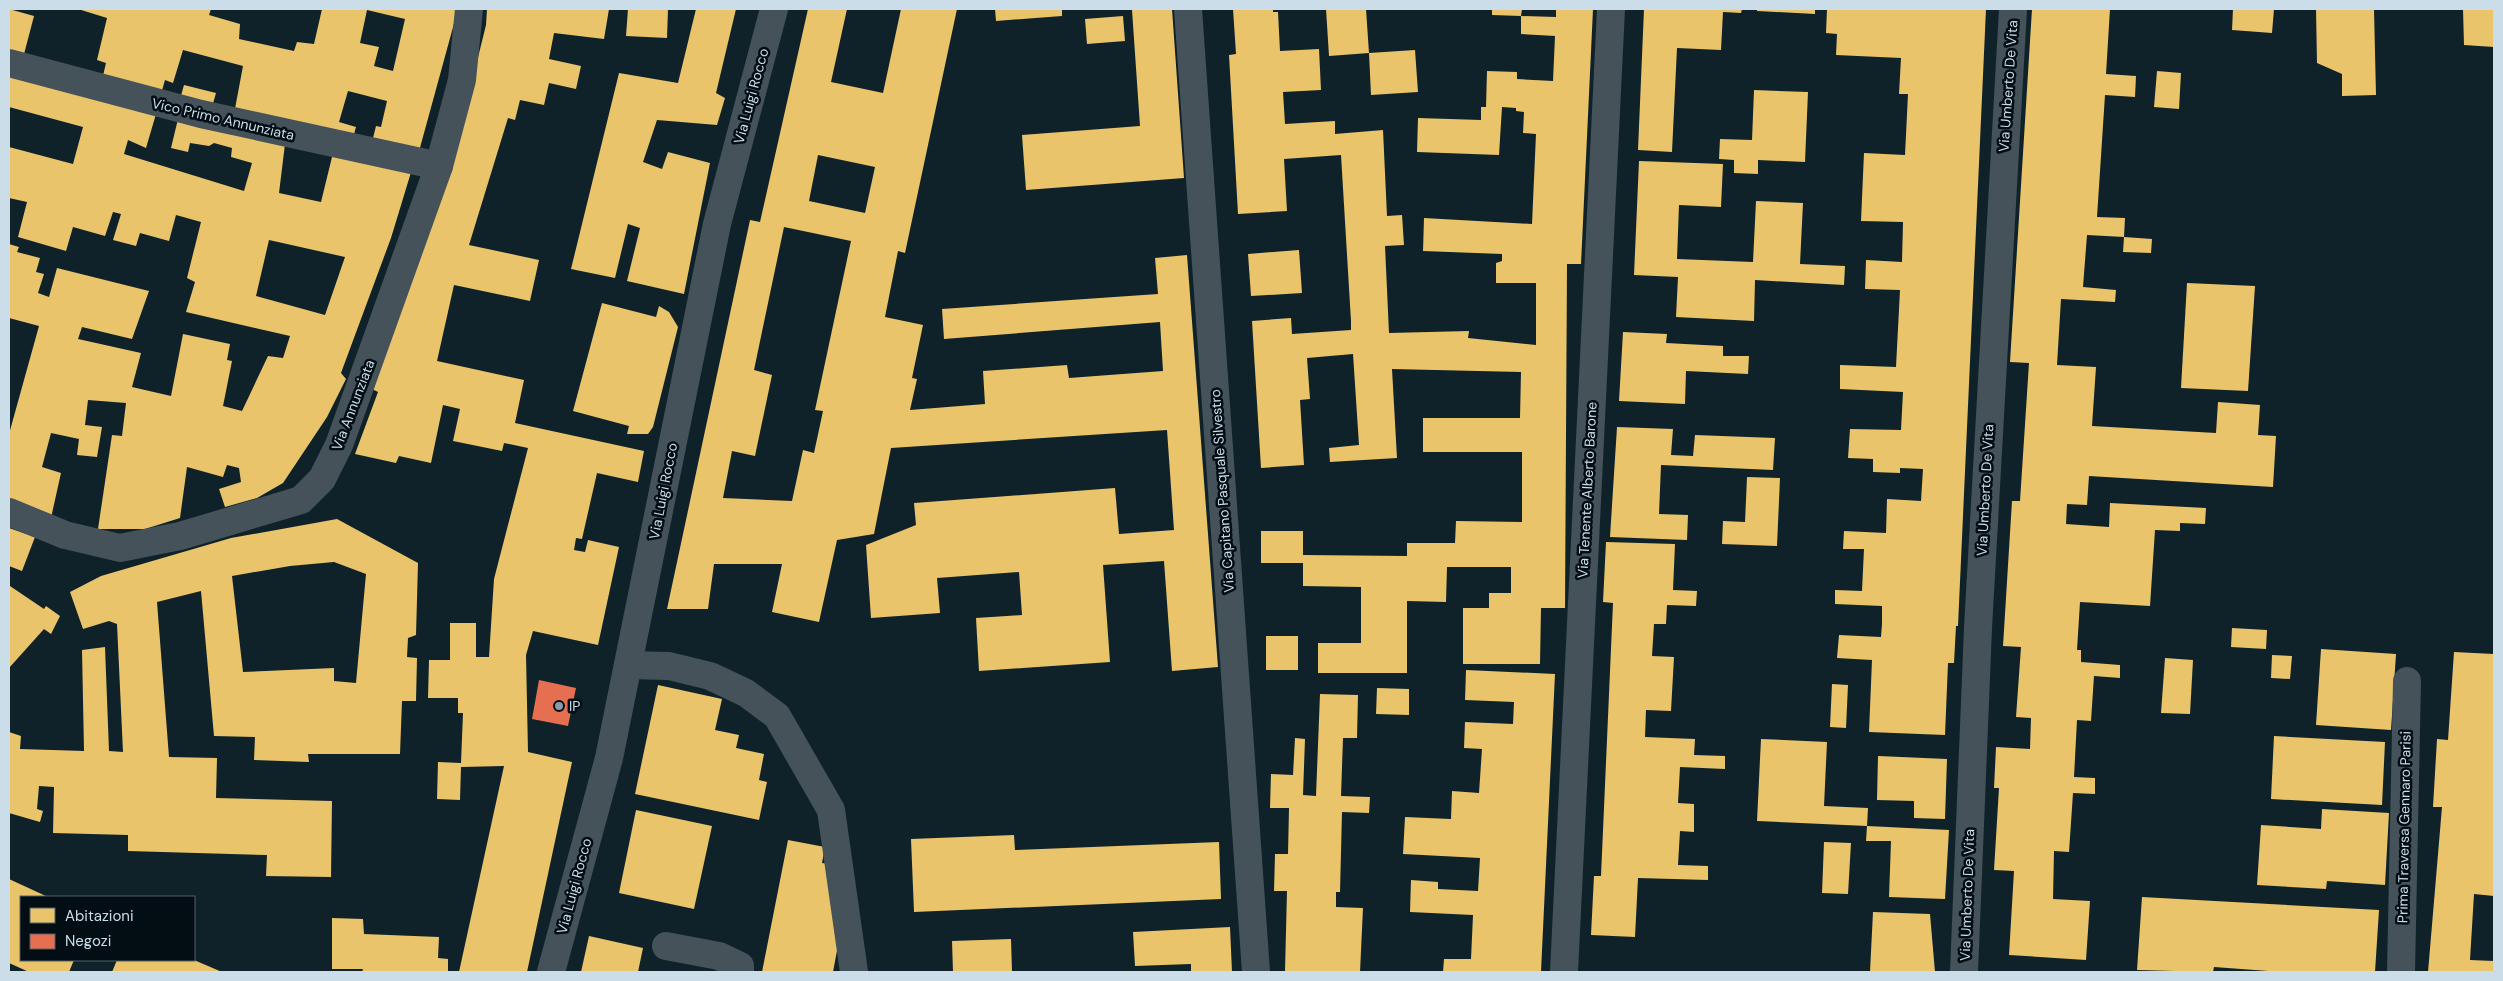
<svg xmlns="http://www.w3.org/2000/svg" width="2503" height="981" font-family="'DM Sans',sans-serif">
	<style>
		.homes { fill: #e9c46a; fill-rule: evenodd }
		.shops { fill: #e76f51 }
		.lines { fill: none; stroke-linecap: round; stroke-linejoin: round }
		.minor { stroke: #45525a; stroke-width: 28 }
		.poi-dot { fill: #899ca6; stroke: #020d14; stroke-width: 2 }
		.labels { text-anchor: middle; stroke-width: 5; stroke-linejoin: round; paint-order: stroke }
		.street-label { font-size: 14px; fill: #cbdde8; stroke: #020d14 }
		.poi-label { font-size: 14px; fill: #cbdde8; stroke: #020d14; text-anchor: start }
	</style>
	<rect width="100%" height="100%" fill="#0f222a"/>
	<!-- homes -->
	<g class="homes">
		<polygon points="9,9 34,16 23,58 9,54"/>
		<path d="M78,9h133l-2,6 31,9 -1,15 55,12 3,-9 17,2 8,-35h136l-40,146 -46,-13 4,-16 5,1 6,-26 -39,-10 -9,31 17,5 -4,14 -118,-27 9,-48 -60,-16 -10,33 -8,-3 -4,14 -59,-14 4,-17 -9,-3 10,-42zM367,10l38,9 -12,52 -19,-5 5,-19 -19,-4z"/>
		<polygon points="487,9 609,9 604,39 554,33 549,59 581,66 576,89 549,83 544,105 520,100 515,120 508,118 469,245 539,260 530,301 454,285 437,361 524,380 515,423 644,451 638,482 597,473 582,539 576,538 574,550 585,552 588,540 619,547 598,645 533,631 526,655 528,752 572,762 527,972 459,972 504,766 461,767 460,800 437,799 438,762 461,763 463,713 458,713 458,698 428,698 429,660 450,660 450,623 476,623 476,657 489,657 494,579 528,448 504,443 502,451 453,441 460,409 443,405 431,463 399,456 396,463 355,454 378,392 370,388 464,114 486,25"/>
		<polygon points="628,9 668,9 667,38 626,36"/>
		<polygon points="696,9 736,9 716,93 725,98 717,125 657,120 643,162 662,169 668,152 710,163 684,294 627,281 640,228 628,224 615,278 571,269 619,73 678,83"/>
		<path d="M808,9h39l-16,73 52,11 18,-84h56l-52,244 -7,-2 -13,66 38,8 -11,53 5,1 -7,31 75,-6 -2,-33 84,-6 2,13 94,-7 -3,-49 -216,17 -2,-30 216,-15 -3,-36 32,-3 31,412 -46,4 -8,-110 -61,4 7,97 -131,9 -3,-53 46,-3 -3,-43 -82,6 3,35 -69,5 -5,-73 50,-20 -2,-22 201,-15 4,46 55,-4 -7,-100 -276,18 -17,86 -37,6 -18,82 -47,-10 10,-48h-68l-6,45h-41l83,-389 10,2zM818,155l57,12 -10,46 -56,-12zM784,227l67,14 -36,169 8,1 -9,42 -11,-3 -11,51 -69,-3 9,-47 23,5 17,-81 -18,-5z"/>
		<polygon points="995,9 1062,9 1062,16 996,21"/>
		<polygon points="1138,9 1172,9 1184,178 1026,190 1022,135 1140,126 1132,10"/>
		<polygon points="1233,9 1273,9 1273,12 1278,12 1280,51 1319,49 1321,90 1283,92 1285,124 1335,121 1335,134 1383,130 1387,216 1402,215 1404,245 1385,246 1389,333 1469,331 1468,338 1536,345 1536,283 1496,283 1496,263 1502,261 1502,254 1423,251 1424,218 1532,224 1536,134 1523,133 1524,112 1516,111 1516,108 1502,107 1499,155 1417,152 1418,118 1481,120 1481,107 1486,107 1487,71 1517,72 1517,79 1553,81 1555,36 1521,34 1521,16 1492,15 1492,9 1522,9 1521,16 1556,17 1556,9 1593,9 1581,264 1567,264 1565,608 1541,608 1540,664 1463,664 1463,608 1489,608 1489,593 1511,593 1511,567 1447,567 1446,602 1407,601 1407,673 1318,673 1318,643 1361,643 1361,587 1303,586 1303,563 1261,563 1261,531 1303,531 1303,555 1407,556 1407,543 1455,543 1456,521 1522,522 1522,452 1423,452 1423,418 1520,418 1521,372 1392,369 1397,458 1330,462 1329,448 1359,445 1353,354 1307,358 1310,399 1300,400 1304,465 1261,468 1252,321 1291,318 1292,334 1351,330 1351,321 1341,155 1284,159 1287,211 1238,214 1229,55 1236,54"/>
		<polygon points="1326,9 1366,9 1369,53 1415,50 1418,92 1371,95 1369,53 1329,56"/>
		<polygon points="1644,9 1742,9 1741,13 1723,12 1721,50 1677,48 1672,152 1638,150"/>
		<polygon points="1757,9 1815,9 1815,14 1757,11"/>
		<polygon points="1827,9 1986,9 1958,626 1956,626 1954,663 1948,663 1945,735 1869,732 1872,660 1837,658 1839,635 1881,637 1882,624 1882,606 1835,604 1835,590 1862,591 1864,549 1843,549 1844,531 1886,533 1887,499 1921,501 1923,469 1900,468 1900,473 1873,472 1873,459 1848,458 1850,429 1901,430 1903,392 1840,389 1840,365 1896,367 1900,290 1865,289 1866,260 1902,262 1903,222 1861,221 1864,153 1905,155 1908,94 1899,94 1901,58 1836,55 1837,34 1826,33"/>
		<polygon points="2032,9 2110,9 2106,74 2136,76 2135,97 2105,95 2097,217 2125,218 2124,237 2152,239 2151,253 2123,252 2124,237 2087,235 2083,287 2116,290 2115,302 2061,299 2057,365 2096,367 2092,426 2216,433 2218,402 2260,405 2258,435 2276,436 2273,487 2089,476 2087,505 2067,504 2066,524 2109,527 2110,503 2206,508 2205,524 2180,523 2180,531 2155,530 2150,606 2080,602 2077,650 2081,650 2081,662 2120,665 2120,678 2094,676 2091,721 2077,720 2074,777 2095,778 2095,794 2073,793 2069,852 2054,851 2053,899 2090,901 2086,960 2009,955 2014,871 1994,870 1999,788 1994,788 1996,747 2030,749 2031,718 2016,717 2021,647 2003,646 2012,501 2020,501 2029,363 2010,362"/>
		<polygon points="2233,9 2274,9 2272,33 2232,30"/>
		<polygon points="2316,9 2374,9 2376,95 2342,96 2342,74 2317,63"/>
		<polygon points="2463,9 2494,9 2494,47 2464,45"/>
		<polygon points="1123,16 1125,41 1087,44 1085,19"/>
		<polygon points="2157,71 2181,73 2179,109 2154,107"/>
		<path d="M9,74l147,40 -10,34 -18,-8 -4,14 120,37 8,-28 -21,-6 1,-9 -18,-5 -5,3 -19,-3 -2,9 -17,-4 7,-29 107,25 -6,49 42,9 12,-49 79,16 -21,69 -50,135 5,6 -19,38 -44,66 -26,15 -32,9 -6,-18 22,-7 -2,-14 -12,-3 -4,12 -36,-10 -7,51 -35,11h-47l14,-94 10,1 4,-33 -38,-3 -3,25 17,2 -5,30 -20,-2 2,-16 -28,-6 -9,34 19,6 -10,45 -42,-18v-66l30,-108 -30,-8v-74l10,3 -2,5 23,6 -4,14 8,2 -6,19 11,4 8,-29 92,23 -17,48 -50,-12 -4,12 63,14 -9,34 39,9 12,-62 47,10 -3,16 5,1 -9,45 19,5 26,-55 15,2 7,-22 -104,-24 9,-30 -8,-4 14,-56 -25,-7 -7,26 -29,-8 -4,13 -23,-6 8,-26 -8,-2 -8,24 -32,-9 -7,24 -48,-14 9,-35 -18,-4v-51l64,17 10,-37 -74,-20zM269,240l76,17 -20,58 -69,-19z"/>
		<polygon points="184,85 216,93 212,107 180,99"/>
		<polygon points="1754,90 1808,92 1805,162 1758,160 1758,174 1734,173 1734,160 1719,159 1720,139 1752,140"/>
		<polygon points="1639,161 1723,164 1721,207 1679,205 1677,259 1753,262 1756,201 1803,203 1800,264 1845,266 1844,285 1755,280 1754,321 1676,317 1678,277 1634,275"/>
		<polygon points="1299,250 1302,293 1251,296 1248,254"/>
		<polygon points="2187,283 2255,286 2248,391 2181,388"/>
		<polygon points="602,303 656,317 659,306 669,312 678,327 653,427 648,434 627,434 629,426 573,411"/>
		<polygon points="1623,332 1667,334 1666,343 1723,346 1723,356 1749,356 1748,374 1686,371 1685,404 1619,401"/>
		<polygon points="1617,427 1673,429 1671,455 1693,456 1695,435 1775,438 1773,470 1661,465 1659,514 1688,515 1687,540 1610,537"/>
		<polygon points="1747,477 1780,478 1777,546 1722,544 1723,521 1745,522"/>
		<path d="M337,519l81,44 -2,72 -8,3 -1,19 10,1 -1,43h-14l-2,53h-92l1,8 -55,-2 1,-23 -41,-1 -13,-145 -44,11 12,155 48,1 -1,40 116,3 -1,76 -65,-1 1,-21 -139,-4v-16l-75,-2 1,-46 -15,-1 -2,23 6,2 -3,11 -31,-9v-81l12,4 -1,13 64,2 -2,-101 23,-3 4,104 14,1 -6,-128 -8,-3 -26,8 -13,-37 31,-16 130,-38zM334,562l32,12 -10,109 -22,-2v-13l-91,4 -11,-96 58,-10z"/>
		<polygon points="9,528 35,537 22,571 9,566"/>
		<polygon points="1606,542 1675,544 1673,590 1697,591 1696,606 1667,605 1666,624 1654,624 1652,656 1674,657 1671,711 1646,710 1645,737 1695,739 1694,755 1725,756 1725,769 1680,767 1678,803 1694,804 1694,832 1680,831 1678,865 1708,866 1708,880 1638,878 1635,937 1591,935 1594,876 1601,876 1613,603 1603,602"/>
		<polygon points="10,586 44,609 46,606 60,616 51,634 44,629 9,668"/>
		<polygon points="2232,628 2267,630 2266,649 2231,647"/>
		<rect x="1266" y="636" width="32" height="34"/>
		<polygon points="2321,649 2396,654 2391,730 2316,725"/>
		<polygon points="2454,652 2494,654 2494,896 2474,894 2470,960 2494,961 2494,972 2428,972 2442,807 2433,807 2437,739 2448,740"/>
		<polygon points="2272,655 2292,656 2290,679 2271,678"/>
		<polygon points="2165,658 2193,660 2190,714 2161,713"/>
		<polygon points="1466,670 1555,674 1541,972 1443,972 1444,959 1471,959 1473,915 1410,912 1411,880 1438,882 1438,889 1478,891 1480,858 1403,854 1405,817 1451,819 1452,791 1479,793 1482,749 1464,748 1465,722 1513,724 1514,702 1465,700"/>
		<polygon points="1832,684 1848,685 1846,728 1830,727"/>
		<polygon points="658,685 722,699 715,730 739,735 736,748 764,754 759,780 767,782 759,820 635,794"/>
		<polygon points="1377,688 1409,689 1409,715 1376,714"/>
		<polygon points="1320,694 1358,695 1357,738 1343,738 1341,796 1370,797 1369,813 1342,812 1340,892 1336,892 1336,907 1363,908 1360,972 1285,971 1287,891 1274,891 1275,854 1288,854 1289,808 1270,808 1271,774 1293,775 1295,738 1305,739 1303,795 1316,796"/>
		<polygon points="2274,736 2385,742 2382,805 2271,799"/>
		<polygon points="1761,739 1827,742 1824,806 1868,808 1867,826 1757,821"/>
		<polygon points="1878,756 1947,759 1945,819 1914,818 1914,801 1877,800"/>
		<polygon points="2322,809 2389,813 2385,885 2327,881 2326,889 2257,885 2261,825 2321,829"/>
		<polygon points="636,810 712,826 694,909 619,893"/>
		<polygon points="1867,826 1949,830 1945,899 1889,897 1891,841 1866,841"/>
		<polygon points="1014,835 1015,850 1219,842 1221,899 914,912 911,839"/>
		<polygon points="788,840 825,847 822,863 830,864 842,924 833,972 762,972"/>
		<polygon points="1824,842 1851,843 1848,894 1822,893"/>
		<polygon points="9,879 48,897 21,897 21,960 74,960 69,972 29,972 9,963"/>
		<polygon points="2142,897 2379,910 2375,972 2282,972 2214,967 2213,972 2137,970"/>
		<polygon points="1873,912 1930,914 1935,972 1870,972"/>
		<polygon points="332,918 363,919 364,934 439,937 438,958 448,959 448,972 362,972 363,969 332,969"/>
		<polygon points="1230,927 1232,972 1191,972 1191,964 1135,966 1133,932"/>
		<polygon points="589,936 643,948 638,972 581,972"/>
		<polygon points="1011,939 1012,972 953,972 952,941"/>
		<polygon points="117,960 194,960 222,972 112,972"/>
	</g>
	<!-- shops -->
	<polygon class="shops" points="539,680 576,688 568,726 532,719"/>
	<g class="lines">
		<!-- minor -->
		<g class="minor">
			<polyline points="1188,9 1256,972"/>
			<polyline points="9,63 201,114 439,166"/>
			<polyline points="9,512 65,535 120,548 180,536 301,500 322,479 339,445 439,166 462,80 469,9"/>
			<polyline points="628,665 669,666 710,676 746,693 777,716 831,810 854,972"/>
			<polyline points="666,946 719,956 740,966 740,972"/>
			<polyline points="551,972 609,758 717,224 774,9"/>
			<polyline points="1564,972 1611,9"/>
			<polyline points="1964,972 1978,628 2013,9"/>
			<polyline points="2401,972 2407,681"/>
		</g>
	</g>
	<!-- markers -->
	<circle class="poi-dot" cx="559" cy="706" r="5"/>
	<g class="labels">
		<!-- street labels -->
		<g class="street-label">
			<text transform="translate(2008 86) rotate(-86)" y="5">Via Umberto De Vita</text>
			<text transform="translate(751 96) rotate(-75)" y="5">Via Luigi Rocco</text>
			<text transform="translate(223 119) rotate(13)" y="5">Vico Primo Annunziata</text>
			<text transform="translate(353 405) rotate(-69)" y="5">Via Annunziata</text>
			<text transform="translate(1587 490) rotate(-87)" y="5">Via Tenente Alberto Barone</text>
			<text transform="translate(1985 490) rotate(-87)" y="5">Via Umberto De Vita</text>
			<text transform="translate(663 491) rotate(-79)" y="5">Via Luigi Rocco</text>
			<text transform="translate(1222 491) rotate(-94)" y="5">Via Capitano Pasquale Silvestro</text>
			<text transform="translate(2404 827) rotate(-89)" y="5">Prima Traversa Gennaro Parisi</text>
			<text transform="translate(574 886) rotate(-75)" y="5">Via Luigi Rocco</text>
			<text transform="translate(1967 895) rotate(-88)" y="5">Via Umberto De Vita</text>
		</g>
		<!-- poi labels -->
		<g class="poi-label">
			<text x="569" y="711">IP</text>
		</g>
	</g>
	<!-- border -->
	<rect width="2503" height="981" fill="none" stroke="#cbdde8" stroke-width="20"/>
	<!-- legend -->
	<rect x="20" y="896" width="175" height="65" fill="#020d14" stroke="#526069"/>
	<rect x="30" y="908" width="25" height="15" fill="#e9c46a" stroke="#526069"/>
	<text x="65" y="921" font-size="15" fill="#cbdde8">Abitazioni</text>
	<rect x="30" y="934" width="25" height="15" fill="#e76f51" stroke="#526069"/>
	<text x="65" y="946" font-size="15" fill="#cbdde8">Negozi</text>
</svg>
